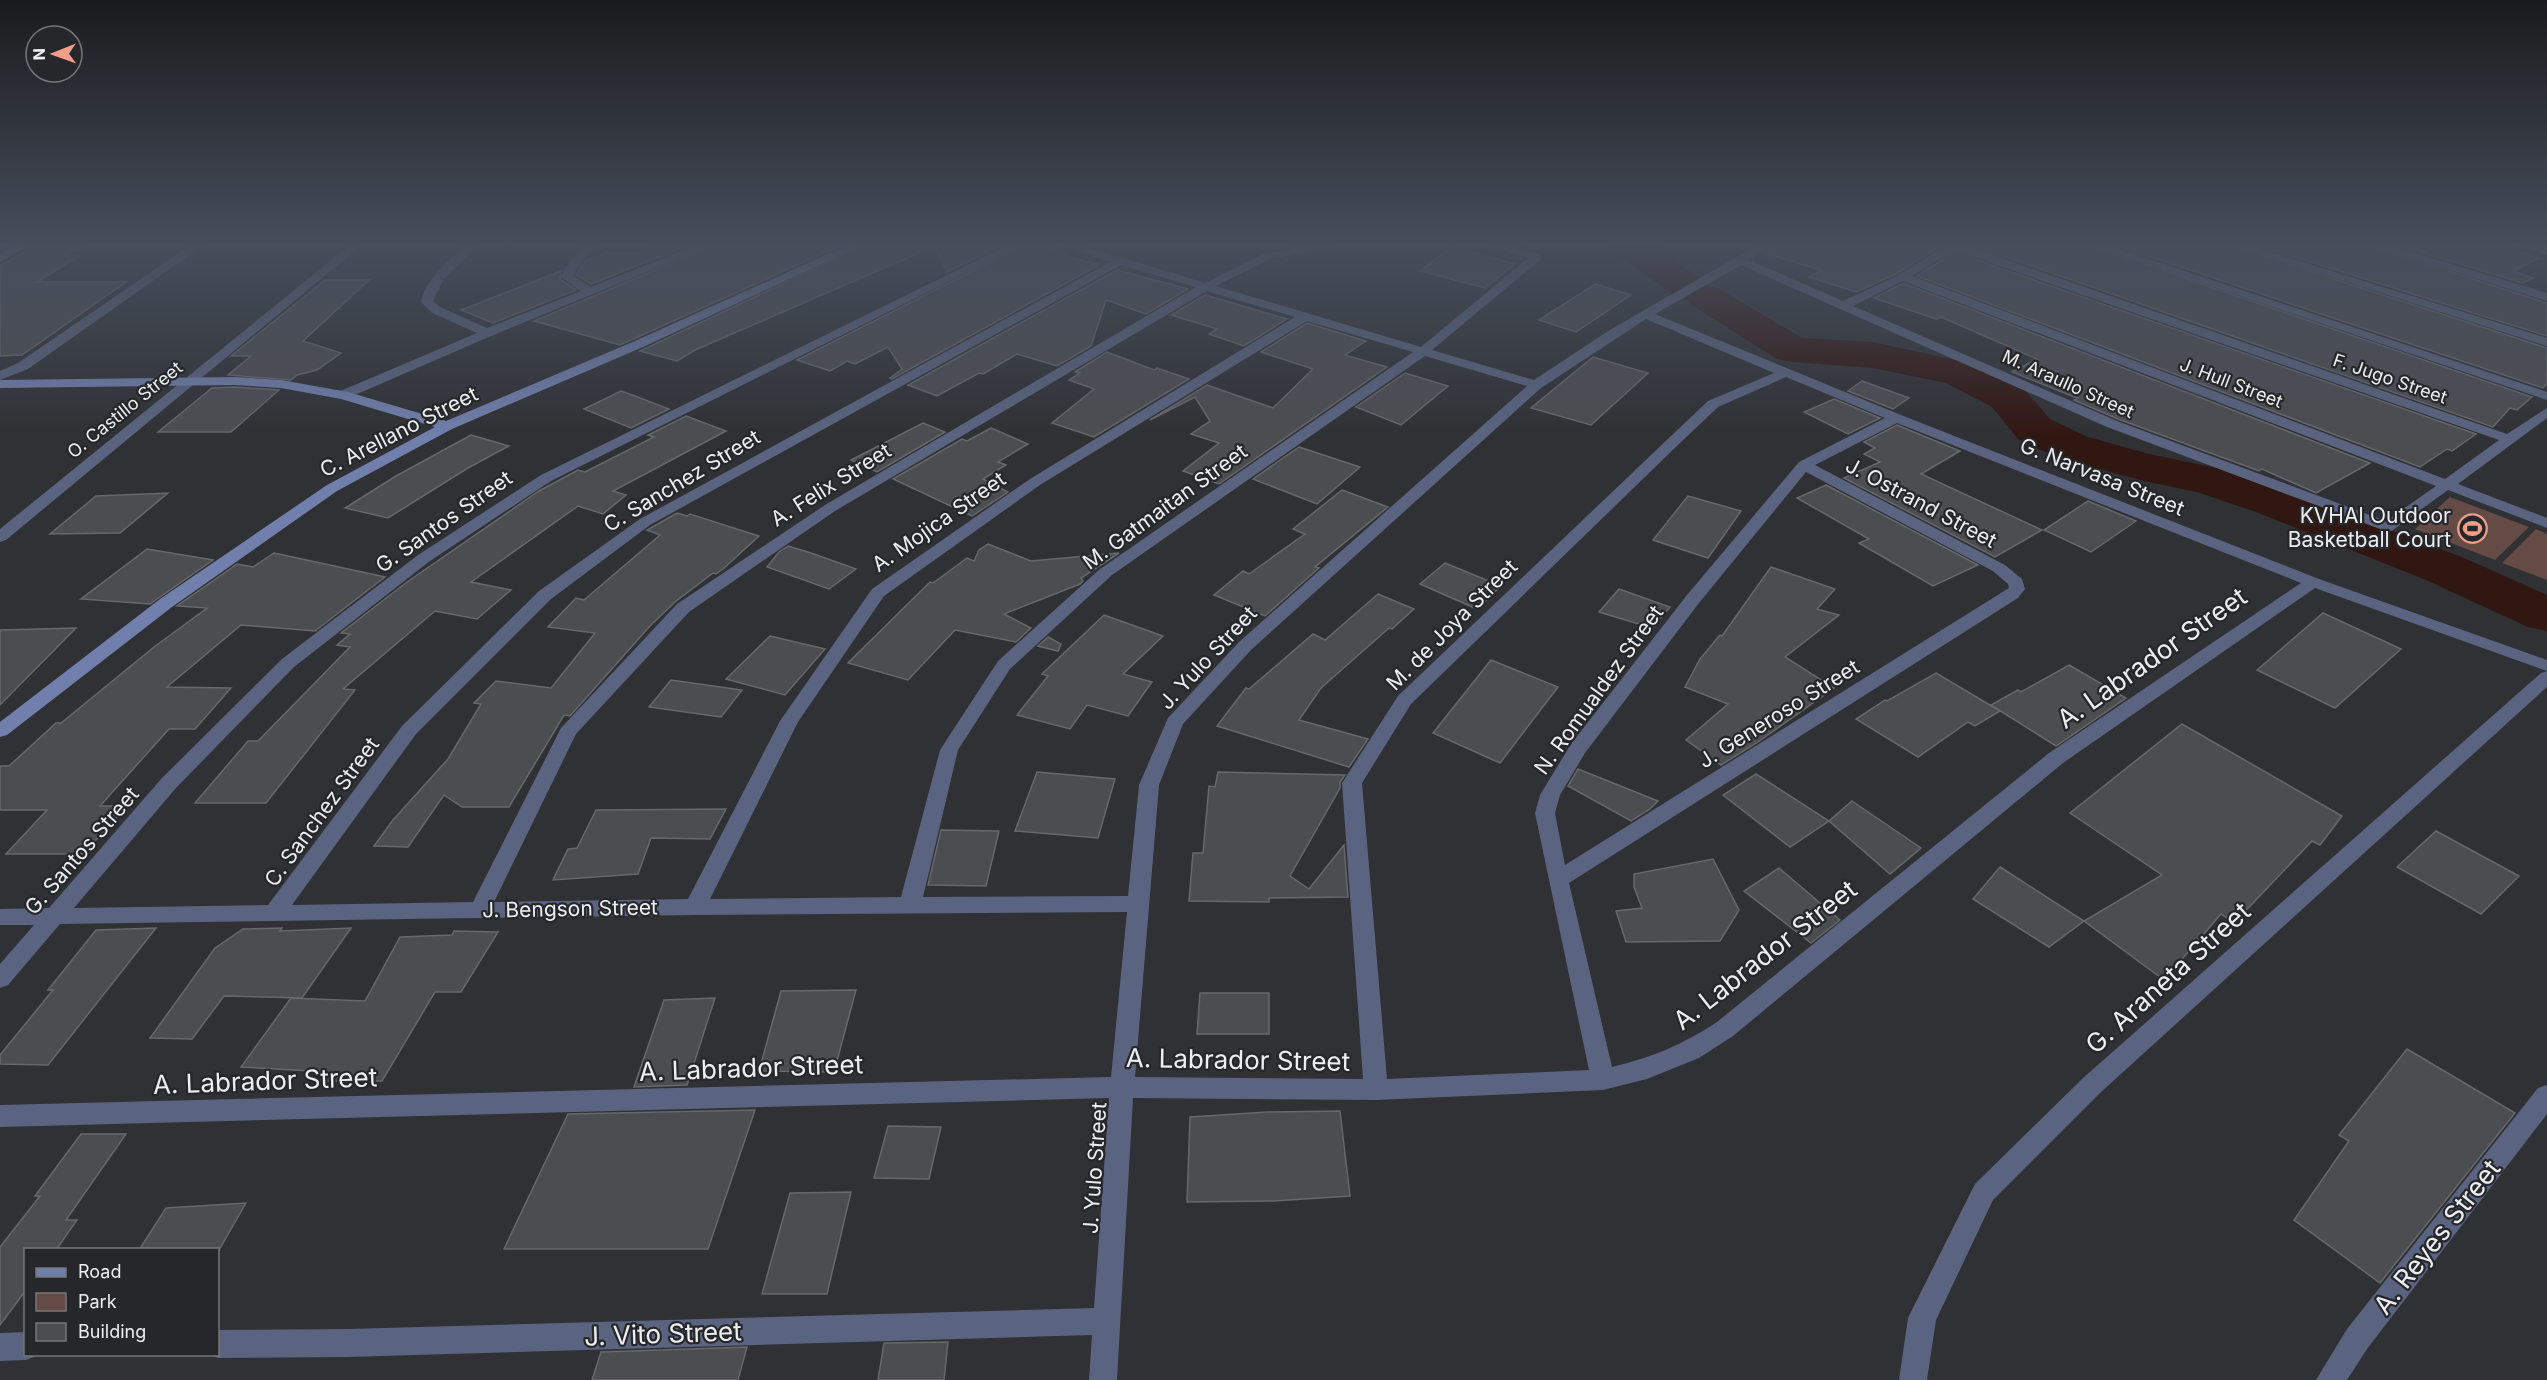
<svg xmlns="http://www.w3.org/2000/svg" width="2547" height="1380" font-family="Inter,sans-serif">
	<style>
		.green { fill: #654b45 }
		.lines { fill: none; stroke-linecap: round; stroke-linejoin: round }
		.river { fill: #311712; fill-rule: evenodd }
		.building { fill: #4c4d51; stroke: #66686c; stroke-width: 1.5 }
		.street { fill: #5a6480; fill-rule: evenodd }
		.secondary { fill: #717fac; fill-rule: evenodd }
		.labels { text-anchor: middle; stroke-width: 4.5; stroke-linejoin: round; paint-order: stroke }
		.far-street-label { font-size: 18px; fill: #edeef0; stroke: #25272a }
		.street-label { font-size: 21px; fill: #edeef0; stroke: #25272a }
		.poi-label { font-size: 21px; fill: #edeef0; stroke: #25272a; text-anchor: end }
		.near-street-label { font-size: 26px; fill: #edeef0; stroke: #25272a }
	</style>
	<rect width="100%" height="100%" fill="#2f3134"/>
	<!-- green -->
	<g class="green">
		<polygon points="2450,497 2529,527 2495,560 2415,529"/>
		<polygon points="2536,529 2547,534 2547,580 2502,563"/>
	</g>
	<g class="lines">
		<!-- river -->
		<polygon class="river" points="1609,244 1651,244 1703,280 1706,285 1718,288 1802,338 1873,342 1974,364 2024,389 2050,419 2088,437 2149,454 2226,470 2290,492 2464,558 2547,595 2547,631 2528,627 2426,580 2256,512 2197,492 2144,481 2056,457 2018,439 1992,407 1946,383 1873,368 1792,362 1777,359 1690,304 1687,299 1675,296 1614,252"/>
	</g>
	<!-- building -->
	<g class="building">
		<polygon points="37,244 83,244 65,256 79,256 37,282 126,282 22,355 0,356 0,266"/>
		<polygon points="659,244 692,244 591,284 576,275 585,261 606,253 638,253"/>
		<polygon points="717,244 844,244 620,345 534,321"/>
		<polygon points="867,244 1004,244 947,272 935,246 695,350 677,361 640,351"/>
		<polygon points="1026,244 1035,244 1066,253 1063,255 1099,265 892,379 890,378 902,369 888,347 855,364 847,361 830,371 797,360"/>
		<polygon points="1775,244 1943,244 1898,273 1856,292 1809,277 1821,270 1764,253"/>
		<polygon points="1969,244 2085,244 2532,397 2517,410 2510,408 2493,427"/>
		<polygon points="2112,244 2226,244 2547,348 2547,384 2543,388"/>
		<polygon points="2253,244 2365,244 2547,303 2547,336"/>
		<polygon points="2394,244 2495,244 2539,258 2513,271 2533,278 2522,283"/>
		<polygon points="1451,247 1515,264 1485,288 1420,271"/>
		<polygon points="1954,252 2476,434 2452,451 2447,449 2420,467 1917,276"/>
		<polygon points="1117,270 1188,289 1146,314 1106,300 1091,346 1057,366 1017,354 983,374 979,373 937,396 908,385"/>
		<polygon points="561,271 560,279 576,290 493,323 461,310"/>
		<polygon points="325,280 369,280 303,341 341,353 317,370 297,375 291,380 228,375 251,356 231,356"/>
		<polygon points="1903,283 2370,463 2316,493 2262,469 2259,471 2118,419 2074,400 2077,398 2012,372 2037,359 1941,317 1936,319 1874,298"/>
		<polygon points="1595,284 1631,295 1576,332 1539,320"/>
		<polygon points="1205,295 1287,319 1244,346 1209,334 1217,329 1171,315"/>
		<polygon points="1307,323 1366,341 1345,355 1387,367 1219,484 1183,471 1219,443 1191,434 1210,421 1195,397 1150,420 1207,385 1273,408 1313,369 1261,352"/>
		<polygon points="1107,352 1154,370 1157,368 1189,379 1094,437 1052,423 1094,389 1069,380 1080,373 1075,372"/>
		<polygon points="1593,357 1648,373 1591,425 1531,408"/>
		<polygon points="1405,373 1448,386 1401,425 1356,407"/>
		<polygon points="1862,381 1909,398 1893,409 1848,391"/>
		<polygon points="235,387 279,390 231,432 158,432 212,388"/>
		<polygon points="621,391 635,396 669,409 631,428 584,409"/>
		<polygon points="1834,399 1880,418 1848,434 1804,412"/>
		<polygon points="686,416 726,431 613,491 626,495 603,514 578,506 471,582 511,590 477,619 435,611 343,689 355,690 266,803 195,803 248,741 258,741 350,647 337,645 350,634 341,633 407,582 539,491 578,470 585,472 654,437 648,435"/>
		<polygon points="923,423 945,432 877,472 851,460"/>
		<polygon points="1897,425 1960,451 1921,474 2042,530 1995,557 1844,478 1880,462 1864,454 1875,448 1864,442"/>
		<polygon points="991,428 1028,444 998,462 1006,465 983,479 1008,492 972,516 893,479 962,439 967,441"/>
		<polygon points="471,435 509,446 468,468 388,518 345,508 396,476"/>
		<polygon points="1299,447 1360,467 1317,504 1253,479"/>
		<polygon points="1826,485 1978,565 1933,586 1859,543 1869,539 1797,498"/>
		<polygon points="1342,490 1388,507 1315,567 1319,568 1265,616 1214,595 1243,571 1249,574 1305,534 1293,529"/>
		<polygon points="168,493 120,533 50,534 96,496"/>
		<polygon points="1688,496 1741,511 1708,558 1653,540"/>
		<polygon points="2088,501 2136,521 2091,552 2044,530"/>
		<polygon points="677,513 687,516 690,514 759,536 723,569 716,574 713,573 675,602 650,626 570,716 564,715 509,807 462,807 444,795 408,847 374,846 393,820 448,759 481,704 474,703 496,681 551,688 595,633 548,627 576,598 584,600 660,535 647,530"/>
		<polygon points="988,544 1031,561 1119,553 1081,578 1083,581 1080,584 1004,614 1031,628 1016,642 955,630 908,680 848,663 930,582 933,583 967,558 974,561 979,550"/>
		<polygon points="788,546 811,553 856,569 829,589 767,567 779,552"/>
		<polygon points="147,549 213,560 150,604 81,599"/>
		<polygon points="274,553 385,577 315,631 241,625 167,687 231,688 195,729 169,729 100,806 127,806 83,854 6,854 47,810 0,810 0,766 9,766 56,723 61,723 154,647 207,608 177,606 237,564 253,567"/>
		<polygon points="1445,563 1501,586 1477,609 1420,584"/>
		<polygon points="1771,567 1835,589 1817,609 1839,615 1785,657 1834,688 1758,742 1721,765 1686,740 1728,704 1685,687 1700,659 1720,635 1722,636"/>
		<polygon points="1619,589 1670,607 1652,628 1599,612"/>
		<polygon points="1378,594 1414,609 1392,629 1389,628 1321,688 1299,720 1368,739 1349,767 1217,726 1246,688 1249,689 1313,634 1325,640"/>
		<polygon points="2323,613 2401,649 2335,708 2257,670"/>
		<polygon points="1104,615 1163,636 1123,674 1152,682 1128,716 1087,705 1070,729 1017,715 1048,676 1042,674"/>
		<polygon points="76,628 0,705 0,630"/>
		<polygon points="770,636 825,649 785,695 726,679"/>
		<polygon points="1048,637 1061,644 1058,651 1038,646"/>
		<polygon points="1491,660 1558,687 1500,763 1433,733"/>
		<polygon points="2069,665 2126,698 2056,746 1991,705 2018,690 2021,692"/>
		<polygon points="1936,673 2000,711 1975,726 1968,722 1918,757 1856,719 1885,700 1887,701"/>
		<polygon points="671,680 742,690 721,717 649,707"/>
		<polygon points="2182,724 2342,816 2320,845 2312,841 2234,923 2221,914 2164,980 2084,921 2162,875 2070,813"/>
		<polygon points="1578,769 1658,801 1650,809 1631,821 1568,786"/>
		<polygon points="1037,772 1115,779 1098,838 1015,831"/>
		<polygon points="1218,772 1345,775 1340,782 1340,788 1290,876 1309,889 1344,845 1348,897 1269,898 1269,902 1189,901 1193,853 1203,853 1209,786 1215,787"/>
		<polygon points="1756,774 1829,821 1790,847 1723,795"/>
		<polygon points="1852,801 1921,848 1890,874 1829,821"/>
		<polygon points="726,809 710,839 651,838 638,874 553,880 568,849 577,848 596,810"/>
		<polygon points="941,830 999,831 986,886 928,885"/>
		<polygon points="2436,831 2519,876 2481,914 2397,867"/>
		<polygon points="1713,859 1739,910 1720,941 1626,942 1616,911 1642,908 1634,887 1634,874"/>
		<polygon points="2000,867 2084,921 2049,947 1973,899"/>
		<polygon points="1779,868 1840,920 1811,943 1744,891"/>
		<polygon points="156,928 48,1065 0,1064 0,1055 53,990 48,990 96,930"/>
		<polygon points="282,928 280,931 351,928 302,998 224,996 192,1039 150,1038 215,948 243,929"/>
		<polygon points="454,931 498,932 461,992 435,992 382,1081 324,1081 329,1072 241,1067 291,998 365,1001 400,937 452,935"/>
		<polygon points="856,990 834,1072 759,1071 781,991"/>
		<polygon points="1200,993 1269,993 1269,1034 1197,1034"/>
		<polygon points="715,998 687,1085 634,1087 664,1000"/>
		<polygon points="2407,1049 2515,1113 2380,1283 2294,1220 2349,1141 2339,1135"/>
		<polygon points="755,1110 708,1249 504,1249 568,1114"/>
		<polygon points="1340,1111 1350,1196 1273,1201 1187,1202 1190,1117 1267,1112"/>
		<polygon points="888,1126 941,1127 929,1179 874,1178"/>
		<polygon points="81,1134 126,1134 66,1220 77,1220 56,1250 26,1250 26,1290 0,1325 0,1247 40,1196 35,1196"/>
		<polygon points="851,1192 827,1294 762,1294 790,1193"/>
		<polygon points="246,1203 219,1250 139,1250 166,1208"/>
		<polygon points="948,1342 944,1380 878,1380 884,1343"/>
		<polygon points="747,1347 738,1380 592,1380 601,1352"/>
	</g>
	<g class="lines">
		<!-- street -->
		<g class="street">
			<polygon points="192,244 205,244 28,369 0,380 0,371 18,363"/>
			<polygon points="351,244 363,244 6,540 0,542 0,529"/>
			<path d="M467,244h12l-36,36 -10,21 7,6 47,21 94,-37 -20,-14 4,-9 19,-24h11l-20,27 -2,5 18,11 108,-43h16l-224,92 -143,62h-10l-2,-3 2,-3 139,-59 -45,-20 -11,-11c6,-26 28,-41 46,-58z"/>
			<path d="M1010,244h14l-473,237 -121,80 -136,106 -118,121 -102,120 194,-3 134,-179 137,-135 101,-72 470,-257 -52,-18h18l129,39 58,-29 51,-10h25l-5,3 -64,12 -54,27 205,61 107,-89 -49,-14h20l42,11v4l-109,91 102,30 74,-49 151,-87h14l-24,16 94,41 56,-26 49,-31h13l546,190 40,-26v10l-89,66 89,34v10l-99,-38 -55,40 -5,2 -281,-105 -366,-162 -86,49 246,101 418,164 228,81v27l-447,406 -107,107 -57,120 -9,60h-28l9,-62 67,-134 107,-105 459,-406 6,-2 -232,-83 -252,175 -330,273 -34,22 -52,21 -44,11 -227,10 -243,-2 -16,282h-28l3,-45 -744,22 -130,1 -9,-4h9v-24l130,-1 746,-21 15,-210 -1109,29v-22l1111,-28 16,-165 -432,3 -635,9 -52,61 -8,3v-24l34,-39h-34v-16l49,-1 113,-130 120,-119 136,-104 123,-80zM1954,250l545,190 -54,39 -533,-203zM1121,265l75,22 -371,218 -148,99 -116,124 -88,174 -181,3 124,-171 135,-135 99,-74zM1903,281l533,205 -50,35 -269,-100 -264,-115zM1207,291l88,26 -265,162 -158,110 -92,132 -92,178 -194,3 82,-168 113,-122 146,-101zM1646,319l128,54 -66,28 -37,35 -273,260 -56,87 21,296 -228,-2 24,-292 24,-61 68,-74 290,-262zM1307,321l106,31 -313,217 -102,92 -58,89 -39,147 -191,2 88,-177 86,-126 156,-111zM1425,356l102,30 -288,256 -71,76 -29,67 -11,111 -205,1 35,-147 52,-81 102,-94zM1786,377l99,41 -86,44 -112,133 -116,149 -31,51 -5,18 54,257 -202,9 -25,-296 49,-79 270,-262 37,-35zM1897,423l404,160 -252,170 -332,269c-35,23 -64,35 -105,45l-43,-184 449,-285 7,-9 -3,-10 -17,-14 -190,-100zM1806,472l187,99 15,13 1,4 -444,277 -10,-52 5,-18 25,-42 114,-150z"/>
			<polygon points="2087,244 2104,244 2547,392 2547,400"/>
			<polygon points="2228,244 2245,244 2547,338 2547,346"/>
			<polygon points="2367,244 2385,244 2547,293 2547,301"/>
			<polygon points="2514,244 2532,244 2547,248 2547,255"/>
			<polygon points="2547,1085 2547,1114 2367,1349 2347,1380 2316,1380 2347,1329 2538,1088"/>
			<polygon points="26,1332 26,1354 36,1356 26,1360 0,1361 0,1333"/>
		</g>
		<!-- secondary -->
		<g class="secondary">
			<polygon points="17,244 30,244 0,262 0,254"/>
			<polygon points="850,244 865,244 643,347 452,429 337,491 172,607 7,735 0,737 0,722 160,599 327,485 435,427 341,399 281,388 235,385 0,388 0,380 235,377 281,380 348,392 446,421 635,341"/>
		</g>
	</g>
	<!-- sky -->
	<linearGradient id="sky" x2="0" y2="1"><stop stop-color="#1a1b1d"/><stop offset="0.56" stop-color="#474e5c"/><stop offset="1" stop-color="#474e5c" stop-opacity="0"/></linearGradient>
	<rect width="2547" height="437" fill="url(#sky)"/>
	<!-- icons -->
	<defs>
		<symbol id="stadium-ring" viewBox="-11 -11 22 22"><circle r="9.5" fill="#25272a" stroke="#f49e8a" stroke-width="1.5"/><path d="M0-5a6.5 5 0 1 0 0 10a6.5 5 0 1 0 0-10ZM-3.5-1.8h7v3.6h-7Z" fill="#f49e8a"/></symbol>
	</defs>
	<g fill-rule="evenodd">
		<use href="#stadium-ring" x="2456" y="512" width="33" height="33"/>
	</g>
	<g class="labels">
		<!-- far-street labels -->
		<g class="far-street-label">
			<text transform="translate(2390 379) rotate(19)" y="6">F. Jugo Street</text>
			<text transform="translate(2231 383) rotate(21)" y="6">J. Hull Street</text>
			<text transform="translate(2068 384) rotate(24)" y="6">M. Araullo Street</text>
			<text transform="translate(125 410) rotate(-39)" y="6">O. Castillo Street</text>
		</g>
		<!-- street labels -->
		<g class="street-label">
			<text transform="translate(399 432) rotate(-27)" y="7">C. Arellano Street</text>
			<text transform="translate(2102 477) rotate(22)" y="7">G. Narvasa Street</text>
			<text transform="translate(682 481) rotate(-31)" y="7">C. Sanchez Street</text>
			<text transform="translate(831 485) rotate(-32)" y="7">A. Felix Street</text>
			<text transform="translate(1921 503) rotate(28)" y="7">J. Ostrand Street</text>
			<text transform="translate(1165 507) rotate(-36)" y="7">M. Gatmaitan Street</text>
			<text transform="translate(444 522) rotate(-35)" y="7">G. Santos Street</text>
			<text transform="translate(939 522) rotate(-35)" y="7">A. Mojica Street</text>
			<text transform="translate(1452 625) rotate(-45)" y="7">M. de Joya Street</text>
			<text transform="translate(1208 658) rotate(-47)" y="7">J. Yulo Street</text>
			<text transform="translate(1599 690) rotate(-54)" y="7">N. Romualdez Street</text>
			<text transform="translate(1779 714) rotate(-32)" y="7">J. Generoso Street</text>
			<text transform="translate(322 812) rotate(-54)" y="7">C. Sanchez Street</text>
			<text transform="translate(82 851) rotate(-49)" y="7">G. Santos Street</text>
			<text transform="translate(570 909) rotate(-1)" y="7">J. Bengson Street</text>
			<text transform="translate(1095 1168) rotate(-86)" y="7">J. Yulo Street</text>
		</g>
		<!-- poi labels -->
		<g class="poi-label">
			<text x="2451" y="523">KVHAI Outdoor<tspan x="2451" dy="24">Basketball Court</tspan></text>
		</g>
		<!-- near-street labels -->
		<g class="near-street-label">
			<text transform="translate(2152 658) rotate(-35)" y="9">A. Labrador Street</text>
			<text transform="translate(1765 955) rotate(-38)" y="9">A. Labrador Street</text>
			<text transform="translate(2168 978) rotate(-42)" y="9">G. Araneta Street</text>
			<text transform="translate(1238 1060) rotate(1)" y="9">A. Labrador Street</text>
			<text transform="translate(751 1068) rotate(-2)" y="9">A. Labrador Street</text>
			<text transform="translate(265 1081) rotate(-2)" y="9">A. Labrador Street</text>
			<text transform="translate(2437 1237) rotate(-52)" y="9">A. Reyes Street</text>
			<text transform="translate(663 1334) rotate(-2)" y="9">J. Vito Street</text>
		</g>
	</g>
	<!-- legend -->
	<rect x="24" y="1248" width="195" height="108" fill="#25272a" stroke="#757779" stroke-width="1.5"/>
	<rect x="36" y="1268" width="30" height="9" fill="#717fac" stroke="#757779" stroke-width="1.5"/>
	<text x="78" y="1278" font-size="18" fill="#edeef0">Road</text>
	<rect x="36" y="1293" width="30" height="18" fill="#654b45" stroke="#757779" stroke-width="1.5"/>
	<text x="78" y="1308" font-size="18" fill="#edeef0">Park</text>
	<rect x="36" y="1323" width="30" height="18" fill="#4c4d51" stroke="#757779" stroke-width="1.5"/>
	<text x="78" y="1338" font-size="18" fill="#edeef0">Building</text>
	<!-- north arrow -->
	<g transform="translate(54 54) rotate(269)"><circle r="28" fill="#25272a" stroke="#757779" stroke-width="1.5"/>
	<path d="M0-4.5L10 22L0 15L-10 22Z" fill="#f49e8a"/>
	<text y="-9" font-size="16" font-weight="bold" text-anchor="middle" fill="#edeef0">N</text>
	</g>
</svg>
